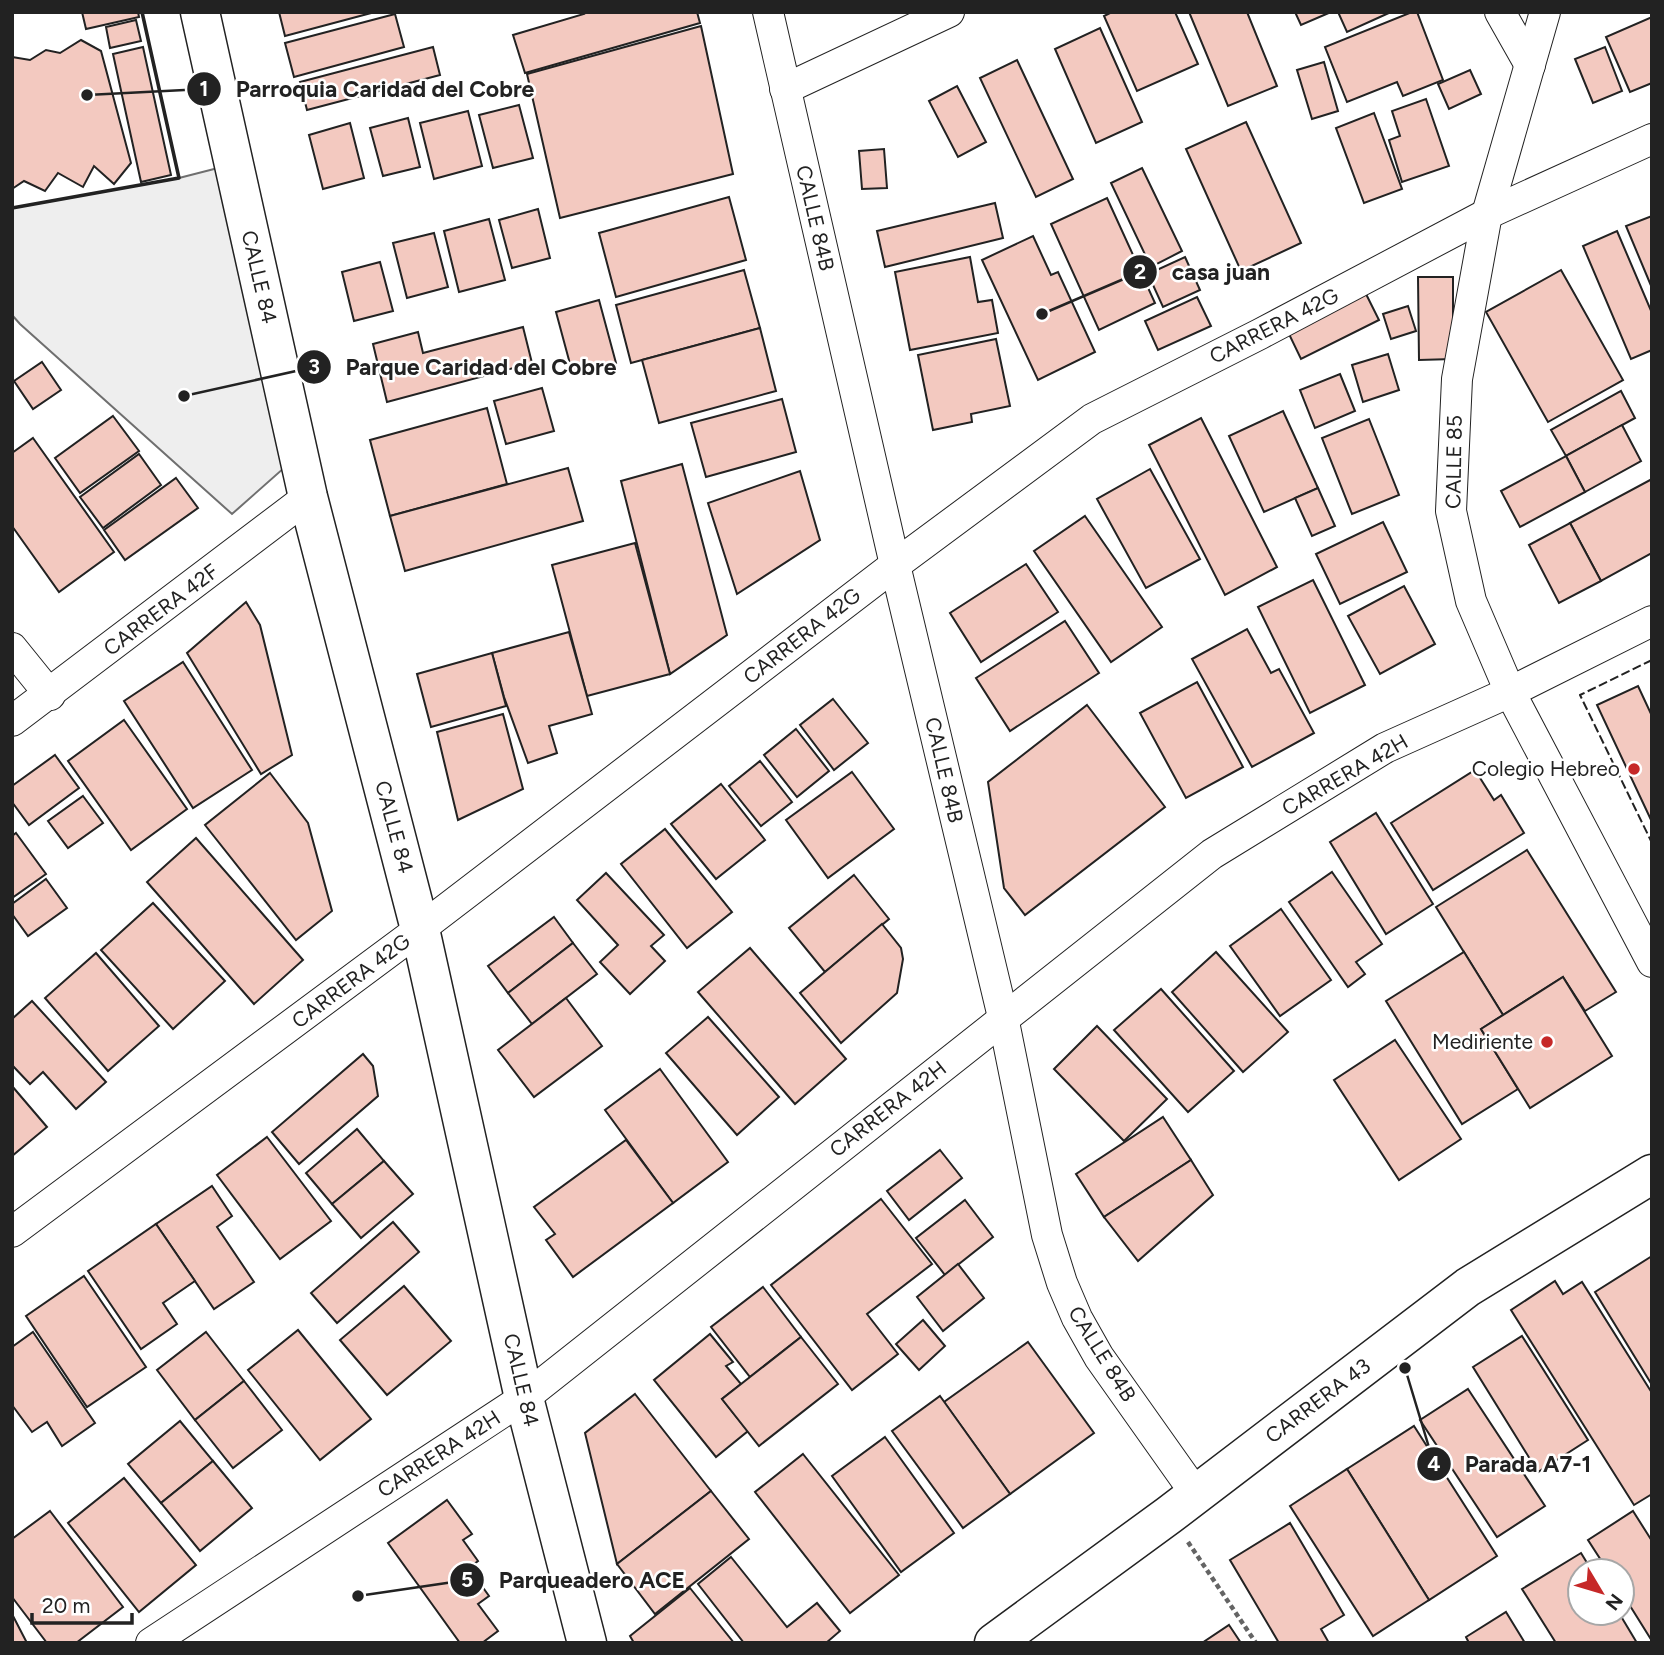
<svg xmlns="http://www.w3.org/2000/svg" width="1664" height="1655" font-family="Figtree,sans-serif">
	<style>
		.green { fill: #eee; stroke: #6f6f6f; stroke-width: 2 }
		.building { fill: #f3c9c0; stroke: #222; stroke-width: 2 }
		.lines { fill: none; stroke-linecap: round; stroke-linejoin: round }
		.street-casing { stroke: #222; stroke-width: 32 }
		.secondary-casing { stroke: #222; stroke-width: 41 }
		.path { stroke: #646464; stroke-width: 4.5; stroke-dasharray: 5 3.5; stroke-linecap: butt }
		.street { stroke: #fff; stroke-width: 30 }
		.secondary { stroke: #fff; stroke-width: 38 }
		.fence { stroke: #222; stroke-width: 2; stroke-dasharray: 9 3.5; stroke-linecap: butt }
		.wall { stroke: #222; stroke-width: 3.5 }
		.poi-dot { fill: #c62828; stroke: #fff; stroke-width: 2.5 }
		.labels { text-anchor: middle; stroke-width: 5; stroke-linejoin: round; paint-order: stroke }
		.street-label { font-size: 21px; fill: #222; stroke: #fff }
		.poi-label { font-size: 21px; fill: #222; stroke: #fff; text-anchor: end }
		.leader { fill: none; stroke: #222; stroke-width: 2.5 }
		.callout-dot { fill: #222; stroke: #fff; stroke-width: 2.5 }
		.mark-label { font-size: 21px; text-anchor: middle; font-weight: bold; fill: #fff }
		.callout-label { font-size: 23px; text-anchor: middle; font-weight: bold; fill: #222; stroke: #fff; stroke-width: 5; stroke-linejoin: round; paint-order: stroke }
	</style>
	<rect width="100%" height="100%" fill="#fff"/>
	<!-- green -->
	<polygon class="green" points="218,168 284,468 232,514 20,324 12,315 12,208 179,178"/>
	<!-- building -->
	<g class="building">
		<polygon points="82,12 138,12 139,17 86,29"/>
		<polygon points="279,12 375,12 285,36"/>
		<polygon points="583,12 697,12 700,23 525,73 513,35 584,14"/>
		<polygon points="1112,12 1175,12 1198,64 1137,91 1104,16"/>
		<polygon points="1189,12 1247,12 1277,86 1228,106"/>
		<polygon points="1295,12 1331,12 1301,25"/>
		<polygon points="1338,12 1391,12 1347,32"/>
		<polygon points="1412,12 1417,12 1443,80 1403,96 1397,82 1347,102 1325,47"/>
		<polygon points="395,14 404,47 294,77 285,43"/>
		<polygon points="1652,17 1652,83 1630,92 1606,37"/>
		<polygon points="136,20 141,41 110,48 106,27"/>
		<polygon points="701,26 733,174 560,218 527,74"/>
		<polygon points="1100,28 1142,122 1096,143 1055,49"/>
		<polygon points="81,40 101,51 131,163 114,184 94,166 83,187 58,173 45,191 24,181 12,189 12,57 30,60 46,50 60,53"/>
		<polygon points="143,47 171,175 141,182 113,54"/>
		<polygon points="433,47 440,75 307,110 300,82"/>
		<polygon points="1605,47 1622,91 1593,103 1575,59"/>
		<polygon points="1017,60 1073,179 1036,197 980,78"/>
		<polygon points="1324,62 1338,111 1312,119 1297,70"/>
		<polygon points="1470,70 1481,94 1449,109 1438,84"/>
		<polygon points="957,86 986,142 958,157 929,101"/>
		<polygon points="1426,99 1449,166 1402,182 1389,140 1400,136 1392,111"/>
		<polygon points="519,105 533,158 493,168 479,115"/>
		<polygon points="468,111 482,166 434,179 420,123"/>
		<polygon points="1374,113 1402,189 1364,203 1336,128"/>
		<polygon points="408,118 420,167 383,176 370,128"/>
		<polygon points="1246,122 1301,243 1241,271 1186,149"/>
		<polygon points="350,123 364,178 323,189 309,135"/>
		<polygon points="884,149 887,188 862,189 859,151"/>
		<polygon points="1142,168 1182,251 1151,267 1111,183"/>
		<polygon points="729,197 746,260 616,297 599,233"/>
		<polygon points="1107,198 1155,303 1099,330 1051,224"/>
		<polygon points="995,203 1003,238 885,267 877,231"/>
		<polygon points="538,209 550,258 512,268 499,220"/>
		<polygon points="1652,216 1652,288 1626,226"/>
		<polygon points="489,219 505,280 459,292 444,231"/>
		<polygon points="1617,231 1652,313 1652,350 1631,359 1583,246"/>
		<polygon points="434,233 448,287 407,298 393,243"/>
		<polygon points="1033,236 1051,275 1058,272 1095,352 1038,380 982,260"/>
		<polygon points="970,257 978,302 992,300 998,333 910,350 895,272"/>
		<polygon points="1185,257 1200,290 1163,307 1148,274"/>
		<polygon points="380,262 393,311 354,321 342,272"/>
		<polygon points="744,270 760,328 631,363 616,305"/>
		<polygon points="1561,270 1623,380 1548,422 1486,312"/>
		<polygon points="1418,277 1453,277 1453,359 1419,360"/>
		<polygon points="1366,294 1379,320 1301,359 1288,332"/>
		<polygon points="1197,297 1211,326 1158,350 1145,321"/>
		<polygon points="599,300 616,363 573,375 556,312"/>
		<polygon points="1408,306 1416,331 1391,339 1383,314"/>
		<polygon points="523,327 532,363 387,402 373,344 418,332 423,353"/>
		<polygon points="760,328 776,391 659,423 642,360"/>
		<polygon points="996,339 1010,406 971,414 972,422 933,430 918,355"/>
		<polygon points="1388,354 1399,390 1363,402 1352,365"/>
		<polygon points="42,362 61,390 33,409 14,381"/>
		<polygon points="1340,374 1355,411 1315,428 1300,390"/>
		<polygon points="542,388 554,431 506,444 494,401"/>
		<polygon points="1621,391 1635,418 1566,456 1551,430"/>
		<polygon points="782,399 796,452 706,477 691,423"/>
		<polygon points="487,408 507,484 390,516 370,440"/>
		<polygon points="1283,411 1318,488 1264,512 1229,436"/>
		<polygon points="113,416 139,451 80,493 55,458"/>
		<polygon points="1201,418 1277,567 1225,595 1149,445"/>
		<polygon points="1369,419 1399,495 1352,514 1322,438"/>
		<polygon points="1622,425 1641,461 1585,492 1566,456"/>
		<polygon points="33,438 114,552 59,592 12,526 12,453"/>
		<polygon points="139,454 161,485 103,528 80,497"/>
		<polygon points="1566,456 1585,492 1520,527 1501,491"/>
		<polygon points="682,464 727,635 670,674 621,481"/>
		<polygon points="568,468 583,521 405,571 390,516"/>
		<polygon points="1150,469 1200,559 1146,588 1097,499"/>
		<polygon points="800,471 820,540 737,594 708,503"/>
		<polygon points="176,478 198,508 125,560 104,530"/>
		<polygon points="1652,479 1652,553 1601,581 1570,523"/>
		<polygon points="1318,488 1335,526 1312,536 1295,498"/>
		<polygon points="1085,516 1162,627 1111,662 1034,551"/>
		<polygon points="1383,522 1407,572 1340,604 1316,554"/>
		<polygon points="1570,523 1601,581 1559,603 1529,545"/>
		<polygon points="635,543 670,674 587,696 552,565"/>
		<polygon points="1026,564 1058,612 981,662 950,613"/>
		<polygon points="1313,580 1365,685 1310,713 1258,607"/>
		<polygon points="1404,586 1435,644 1380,674 1348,616"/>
		<polygon points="246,602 260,625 292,755 261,774 187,653"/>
		<polygon points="1065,621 1099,673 1010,731 976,678"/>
		<polygon points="1247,629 1271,673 1279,669 1314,733 1252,767 1192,659"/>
		<polygon points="569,632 592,714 549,726 557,753 528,763 504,697 492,653"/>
		<polygon points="492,653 506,706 431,727 417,674"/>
		<polygon points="183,662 252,770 193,808 124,701"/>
		<polygon points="1197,682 1243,767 1186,798 1140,713"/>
		<polygon points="1638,686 1652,716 1652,822 1597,705"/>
		<polygon points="833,699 868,743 834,770 800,725"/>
		<polygon points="1087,705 1165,807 1025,915 1004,888 988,782"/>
		<polygon points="503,714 523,789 458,820 437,732"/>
		<polygon points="124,720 187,809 131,850 68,761"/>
		<polygon points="796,729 829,771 797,797 764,755"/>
		<polygon points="55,755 79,788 29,825 12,802 12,786"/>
		<polygon points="760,761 792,802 761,826 729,786"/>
		<polygon points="1475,770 1494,800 1501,795 1524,833 1433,890 1391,823"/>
		<polygon points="852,772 894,829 828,878 786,820"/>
		<polygon points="270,773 308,823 332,911 296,940 205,825"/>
		<polygon points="721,784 765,840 716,879 671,824"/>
		<polygon points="83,796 103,823 68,848 48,821"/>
		<polygon points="1376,813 1433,904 1386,934 1330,842"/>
		<polygon points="665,829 732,912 687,948 621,864"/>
		<polygon points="16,833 46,874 12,898 12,836"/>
		<polygon points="196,838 303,960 254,1004 147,882"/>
		<polygon points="1527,850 1616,992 1585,1011 1563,977 1503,1015 1436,907"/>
		<polygon points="1332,872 1382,944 1356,962 1365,974 1348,987 1289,902"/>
		<polygon points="606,873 664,935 651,946 665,961 630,994 600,962 618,945 577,900"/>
		<polygon points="854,875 889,919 825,972 789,928"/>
		<polygon points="46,879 67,908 28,936 12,914 12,904"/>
		<polygon points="153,903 225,981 173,1029 101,950"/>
		<polygon points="1281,909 1331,980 1280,1016 1230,946"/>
		<polygon points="554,917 573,943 508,993 488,966"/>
		<polygon points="882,924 901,948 903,959 897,993 841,1043 800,993"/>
		<polygon points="573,943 597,974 532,1024 508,993"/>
		<polygon points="750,948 846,1059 795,1104 698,992"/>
		<polygon points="1216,952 1288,1032 1243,1072 1172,992"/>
		<polygon points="1464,952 1503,1015 1481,1029 1518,1089 1462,1124 1386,1001"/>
		<polygon points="96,953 159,1026 108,1071 45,998"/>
		<polygon points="1563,977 1612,1056 1530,1108 1481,1029"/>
		<polygon points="1161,989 1234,1071 1188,1112 1114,1030"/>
		<polygon points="566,998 602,1046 534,1097 498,1050"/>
		<polygon points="32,1001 106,1082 76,1109 43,1072 30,1084 12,1065 12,1019"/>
		<polygon points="708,1017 779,1097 737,1135 666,1053"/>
		<polygon points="1097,1026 1167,1099 1124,1141 1054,1069"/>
		<polygon points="1395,1040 1461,1139 1399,1180 1334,1080"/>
		<polygon points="363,1054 373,1066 378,1096 299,1164 272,1132"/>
		<polygon points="660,1069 728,1162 673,1203 605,1110"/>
		<polygon points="12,1086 47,1127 12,1156"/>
		<polygon points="1163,1117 1191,1160 1104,1217 1076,1174"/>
		<polygon points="357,1129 384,1161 332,1204 306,1173"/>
		<polygon points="267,1137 331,1221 280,1259 217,1175"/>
		<polygon points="626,1140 673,1203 573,1277 546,1240 555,1234 534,1207"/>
		<polygon points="940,1150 962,1178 909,1220 887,1191"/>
		<polygon points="1191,1160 1213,1195 1138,1261 1104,1217"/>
		<polygon points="384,1161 413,1194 361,1238 332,1204"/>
		<polygon points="212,1186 232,1216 217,1227 254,1282 214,1309 156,1224"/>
		<polygon points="881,1199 932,1264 867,1314 898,1354 852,1390 771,1285"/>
		<polygon points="965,1200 993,1237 945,1275 916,1238"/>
		<polygon points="393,1222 419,1252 337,1323 311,1293"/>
		<polygon points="156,1224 195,1281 163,1303 177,1324 141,1349 88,1271"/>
		<polygon points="1652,1256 1652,1385 1595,1292"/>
		<polygon points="958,1264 984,1298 943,1331 917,1297"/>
		<polygon points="84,1276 146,1367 87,1407 26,1316"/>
		<polygon points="1555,1281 1563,1294 1582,1282 1652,1393 1652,1494 1634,1505 1511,1310"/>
		<polygon points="404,1286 451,1341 387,1395 340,1340"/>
		<polygon points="763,1287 801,1337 750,1377 711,1327"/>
		<polygon points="923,1320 945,1346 919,1370 896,1344"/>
		<polygon points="298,1330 371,1419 320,1460 248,1370"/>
		<polygon points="33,1332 95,1423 62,1446 47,1422 32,1432 12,1405 12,1347"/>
		<polygon points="206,1332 244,1381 195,1420 157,1370"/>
		<polygon points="710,1334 733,1362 726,1366 741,1384 722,1399 748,1431 716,1457 654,1380"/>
		<polygon points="1522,1336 1588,1440 1538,1472 1473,1367"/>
		<polygon points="801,1337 838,1384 759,1446 722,1399"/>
		<polygon points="1028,1342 1094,1433 1010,1494 944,1402"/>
		<polygon points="244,1381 282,1430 233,1468 195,1420"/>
		<polygon points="1468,1389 1545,1506 1497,1537 1420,1420"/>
		<polygon points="635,1394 711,1491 617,1564 585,1433"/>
		<polygon points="940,1396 1010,1494 963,1528 892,1431"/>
		<polygon points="180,1421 213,1461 161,1503 128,1464"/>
		<polygon points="1414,1426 1497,1556 1429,1600 1347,1469"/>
		<polygon points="885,1437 954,1533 901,1572 832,1476"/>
		<polygon points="803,1454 899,1575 850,1613 755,1492"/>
		<polygon points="213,1461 252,1508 200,1551 161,1503"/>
		<polygon points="1347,1469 1429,1600 1373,1636 1290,1506"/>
		<polygon points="124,1478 196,1565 139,1612 68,1523"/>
		<polygon points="711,1491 749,1539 655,1614 617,1564"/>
		<polygon points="447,1500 472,1534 463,1540 478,1561 469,1568 489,1596 478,1604 498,1631 482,1643 460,1643 388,1543"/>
		<polygon points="50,1511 123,1607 76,1643 47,1643 12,1597 12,1539"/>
		<polygon points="1633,1511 1652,1541 1652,1641 1622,1593 1622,1571 1608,1571 1588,1540"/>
		<polygon points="1290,1523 1344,1615 1321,1629 1329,1643 1279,1643 1230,1560"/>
		<polygon points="1581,1553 1592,1571 1580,1571 1580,1613 1619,1613 1637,1643 1556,1643 1522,1589"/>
		<polygon points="731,1557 787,1627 817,1603 840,1631 826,1643 744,1643 698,1584"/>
		<polygon points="690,1588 734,1643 634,1643 630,1636"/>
		<polygon points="1506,1612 1525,1643 1469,1643 1466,1637"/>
		<polygon points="12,1614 27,1643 12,1643"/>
		<polygon points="1229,1625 1241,1643 1202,1643"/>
	</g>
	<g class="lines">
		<defs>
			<g id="street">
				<polyline points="768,12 895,565 1003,1017 1047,1235 1062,1283 1077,1318 1099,1357 1196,1494"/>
				<polyline points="1500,12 1530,65"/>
				<polyline points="1545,12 1487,214 1457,379 1451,511 1471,601 1510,692 1652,962"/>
				<polyline points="785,89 949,12"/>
				<polyline points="12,648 50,695"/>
				<polyline points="12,721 308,497"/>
				<polyline points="12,1232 420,929 895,565 1092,419 1260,334 1487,214 1652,139"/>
				<polyline points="151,1643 524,1398 1212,854 1385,748 1510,692 1652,621"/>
			</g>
			<g id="secondary">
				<polyline points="200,12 308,497 420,929 524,1398 587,1643"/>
				<polyline points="994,1643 1169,1515 1468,1287 1652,1174"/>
			</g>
		</defs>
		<!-- street casing -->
		<use href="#street" class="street-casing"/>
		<!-- secondary casing -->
		<use href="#secondary" class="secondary-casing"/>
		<!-- path -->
		<polyline class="path" points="1188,1542 1256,1643"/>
		<!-- street -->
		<use href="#street" class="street"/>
		<!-- secondary -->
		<use href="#secondary" class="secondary"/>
		<!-- fence -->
		<polyline class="fence" points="1652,660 1580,695 1652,843"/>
		<!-- wall -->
		<polyline class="wall" points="12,208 179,178 142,12"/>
	</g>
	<!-- markers -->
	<g class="poi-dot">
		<circle cx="1634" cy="769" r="7"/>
		<circle cx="1547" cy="1042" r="7"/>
	</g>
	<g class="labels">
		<!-- street labels -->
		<g class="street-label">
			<text transform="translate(815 218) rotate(77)" y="7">CALLE 84B</text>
			<text transform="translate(259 277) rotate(77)" y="7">CALLE 84</text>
			<text transform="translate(1274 326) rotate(-27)" y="7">CARRERA 42G</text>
			<text transform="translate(1454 462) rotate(-89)" y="7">CALLE 85</text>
			<text transform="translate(161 610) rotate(-37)" y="7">CARRERA 42F</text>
			<text transform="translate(802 636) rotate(-38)" y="7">CARRERA 42G</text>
			<text transform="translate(944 770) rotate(77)" y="7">CALLE 84B</text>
			<text transform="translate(1345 775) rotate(-30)" y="7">CARRERA 42H</text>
			<text transform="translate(394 827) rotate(75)" y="7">CALLE 84</text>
			<text transform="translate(351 981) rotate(-37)" y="7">CARRERA 42G</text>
			<text transform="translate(888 1109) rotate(-38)" y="7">CARRERA 42H</text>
			<text transform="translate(1102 1354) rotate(58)" y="7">CALLE 84B</text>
			<text transform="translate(521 1380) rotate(77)" y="7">CALLE 84</text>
			<text transform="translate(1318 1401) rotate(-37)" y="7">CARRERA 43</text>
			<text transform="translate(439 1454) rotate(-33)" y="7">CARRERA 42H</text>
		</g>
		<!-- poi labels -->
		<g class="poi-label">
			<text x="1620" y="776">Colegio Hebreo</text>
			<text x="1533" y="1049">Mediriente</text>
		</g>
	</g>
	<!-- callouts -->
	<path class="leader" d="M87 95L204 89M1042 314L1140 272M184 396L314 367M1405 1368L1434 1464M358 1596L467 1580"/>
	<g class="callout-dot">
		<circle cx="87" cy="95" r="7"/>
		<circle cx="1042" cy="314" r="7"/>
		<circle cx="184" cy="396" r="7"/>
		<circle cx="1405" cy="1368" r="7"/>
		<circle cx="358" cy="1596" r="7"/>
		<circle cx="204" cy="89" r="18"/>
		<circle cx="1140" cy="272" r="18"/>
		<circle cx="314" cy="367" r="18"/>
		<circle cx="1434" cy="1464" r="18"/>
		<circle cx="467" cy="1580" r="18"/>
	</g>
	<g class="mark-label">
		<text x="204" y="96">1</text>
		<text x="1140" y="279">2</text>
		<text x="314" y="374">3</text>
		<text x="1434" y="1471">4</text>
		<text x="467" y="1587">5</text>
	</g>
	<g class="callout-label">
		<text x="385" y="97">Parroquia Caridad del Cobre</text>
		<text x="1221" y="280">casa juan</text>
		<text x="481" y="375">Parque Caridad del Cobre</text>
		<text x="1528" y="1472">Parada A7-1</text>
		<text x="592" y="1588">Parqueadero ACE</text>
	</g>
	<!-- border -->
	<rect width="1664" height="1655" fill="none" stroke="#222222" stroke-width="28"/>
	<!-- north arrow -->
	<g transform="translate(1601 1592) rotate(128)"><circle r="33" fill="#ffffff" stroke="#a7a7a7" stroke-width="2"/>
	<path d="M0-5L12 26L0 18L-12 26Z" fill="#c62828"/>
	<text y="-10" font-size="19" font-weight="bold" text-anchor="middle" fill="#222222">N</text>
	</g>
	<!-- scale -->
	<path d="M32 1613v10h100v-10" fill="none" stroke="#222222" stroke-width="3.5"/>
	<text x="42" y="1613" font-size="21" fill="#222222" stroke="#ffffff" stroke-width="5" paint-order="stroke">20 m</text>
</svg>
